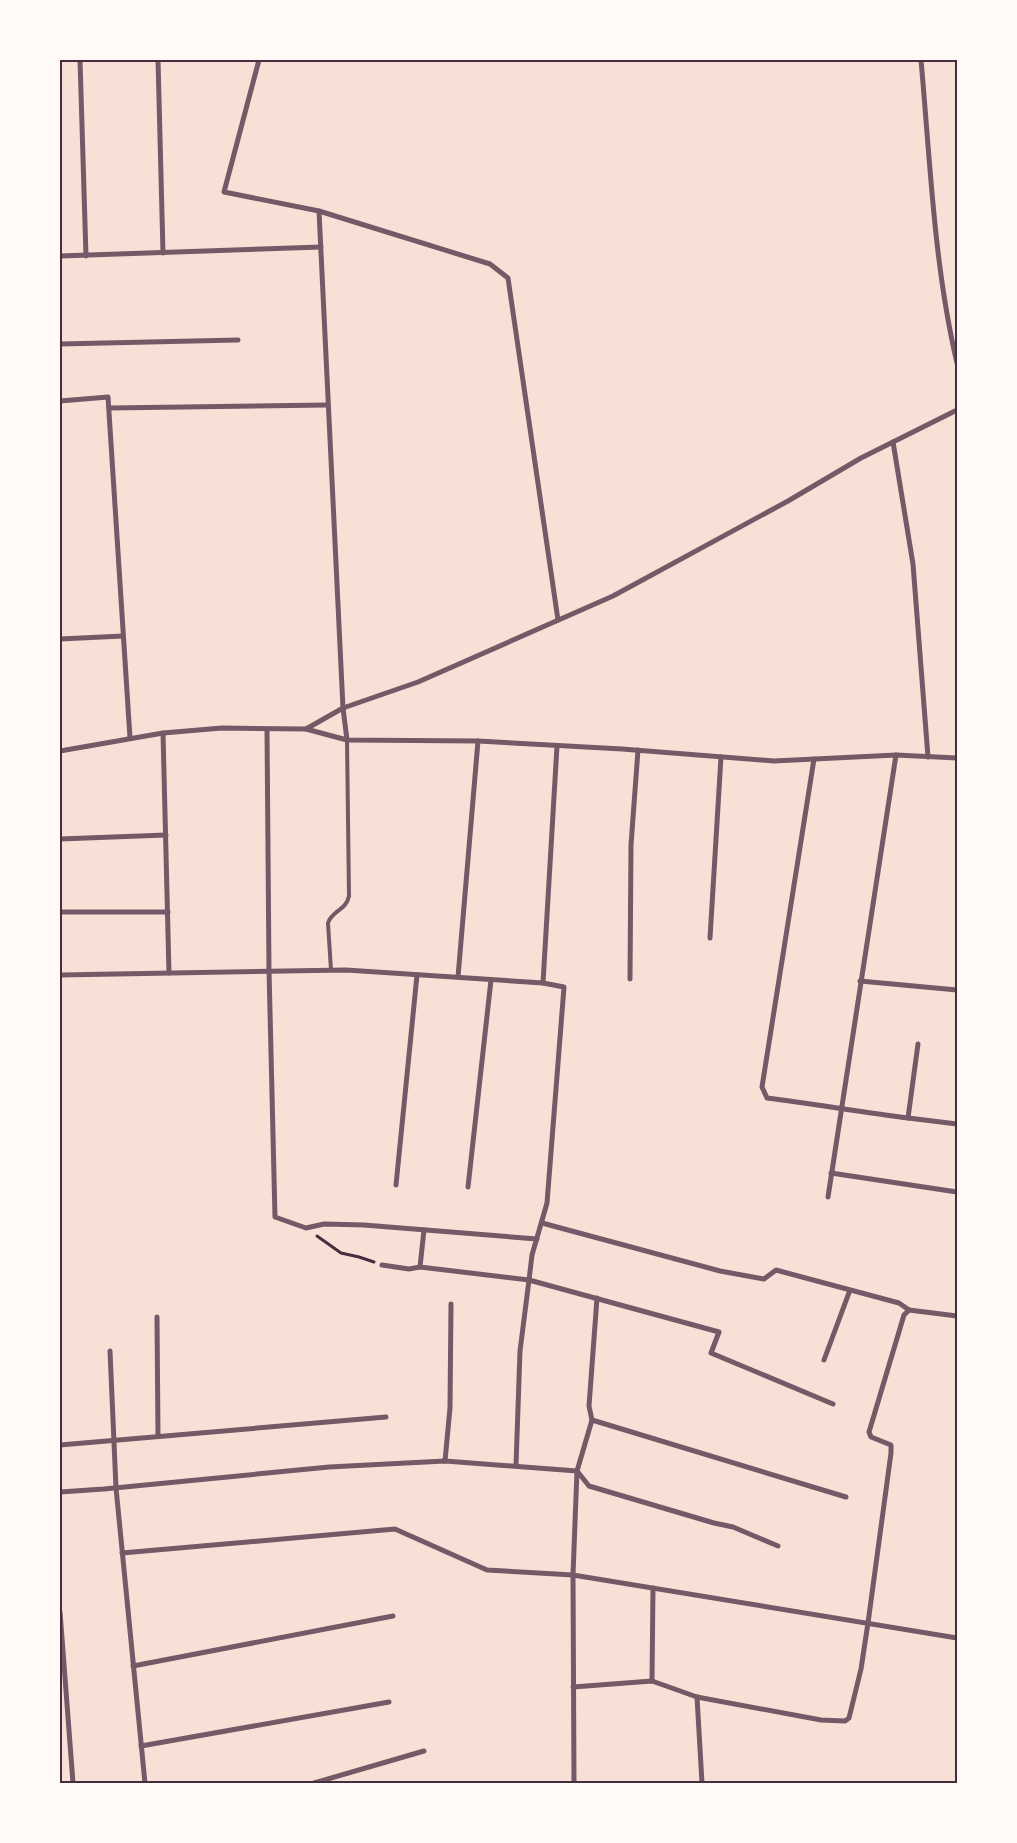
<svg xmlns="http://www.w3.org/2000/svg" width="1017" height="1843" font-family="Overpass,sans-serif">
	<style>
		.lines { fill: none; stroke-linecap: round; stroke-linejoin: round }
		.path { stroke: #4a2c40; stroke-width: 3 }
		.service { stroke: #755966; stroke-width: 4 }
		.minor { stroke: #755966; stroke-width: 5 }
		.neatline { fill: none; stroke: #4a2c40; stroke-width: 2 }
	</style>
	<rect width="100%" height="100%" fill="#f7e1d7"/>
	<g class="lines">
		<!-- path -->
		<polyline class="path" points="317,1236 341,1253 359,1257 374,1262"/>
		<!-- service -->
		<path class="service" d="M331,970l-3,-47c4,-13 18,-12 21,-27l-2,-156"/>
		<!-- minor -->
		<g class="minor">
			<polyline points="80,60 86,256"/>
			<polyline points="158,60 163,253"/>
			<polyline points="259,60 224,192 319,211 490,264 508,278 558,620"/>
			<path d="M921,60c9,99 13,206 36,303"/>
			<polyline points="319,211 343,708 347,740 478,741 622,749 774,761 896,755 957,758"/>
			<polyline points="60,256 321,247"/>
			<polyline points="60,344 238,340"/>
			<polyline points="60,401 108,397 130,738"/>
			<polyline points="109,408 327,405"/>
			<polyline points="893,442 913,564 928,757"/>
			<polyline points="60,639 123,636"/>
			<polyline points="267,729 269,970 275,1217 306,1228 324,1224 364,1225 537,1239"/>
			<polyline points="306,729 347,740"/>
			<polyline points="163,733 169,973"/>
			<polyline points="60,751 163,733 222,728 306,729 343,708 418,682 613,596 788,501 861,458 957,410"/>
			<path d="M814,759l-52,328 5,11c47,6 94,14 141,20l10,-74"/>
			<polyline points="60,839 166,835"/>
			<polyline points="60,912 168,912"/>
			<polyline points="710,938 721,757"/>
			<polyline points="60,975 346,970 543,983 557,746"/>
			<polyline points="458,977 478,741"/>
			<polyline points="630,979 631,845 638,750"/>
			<polyline points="860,981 957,990"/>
			<polyline points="543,983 564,987 547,1203 532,1255 529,1280 719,1332 711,1353 833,1404"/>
			<polyline points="908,1118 957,1124"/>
			<polyline points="831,1173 957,1192"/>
			<polyline points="396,1185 417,975"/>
			<polyline points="468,1187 491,980"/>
			<polyline points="828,1197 896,755"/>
			<polyline points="542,1223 720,1271 764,1279 776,1270 899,1303 909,1310 957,1316"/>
			<polyline points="424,1230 420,1267 529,1280 520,1351 516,1465"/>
			<polyline points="382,1265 409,1269 420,1267"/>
			<polyline points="157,1317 158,1436"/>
			<polyline points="110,1351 116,1488 145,1783"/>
			<polyline points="824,1360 850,1290"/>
			<polyline points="592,1420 846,1497"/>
			<polyline points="60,1445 386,1417"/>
			<polyline points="445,1461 450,1408 451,1304"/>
			<polyline points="60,1492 104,1489 329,1467 445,1461 577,1471 589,1486 714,1523 733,1527 778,1546"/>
			<polyline points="122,1553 395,1529 487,1570 573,1575 957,1638"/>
			<polyline points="60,1612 73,1783"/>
			<polyline points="133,1666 393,1616"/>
			<polyline points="652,1681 653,1588"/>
			<polyline points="573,1687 652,1681 697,1697 821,1720 845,1721 849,1718 861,1669 868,1623 891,1453 891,1445 871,1437 869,1432 904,1315 909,1310"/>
			<polyline points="697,1697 702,1783"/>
			<polyline points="141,1746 389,1702"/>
			<polyline points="314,1783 424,1751"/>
			<polyline points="574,1783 573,1575 577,1471 592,1420 589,1406 597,1298"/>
		</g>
	</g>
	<!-- border -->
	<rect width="1017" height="1843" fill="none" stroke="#fffaf5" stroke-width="122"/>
	<rect x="61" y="61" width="895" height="1721" class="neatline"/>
</svg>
